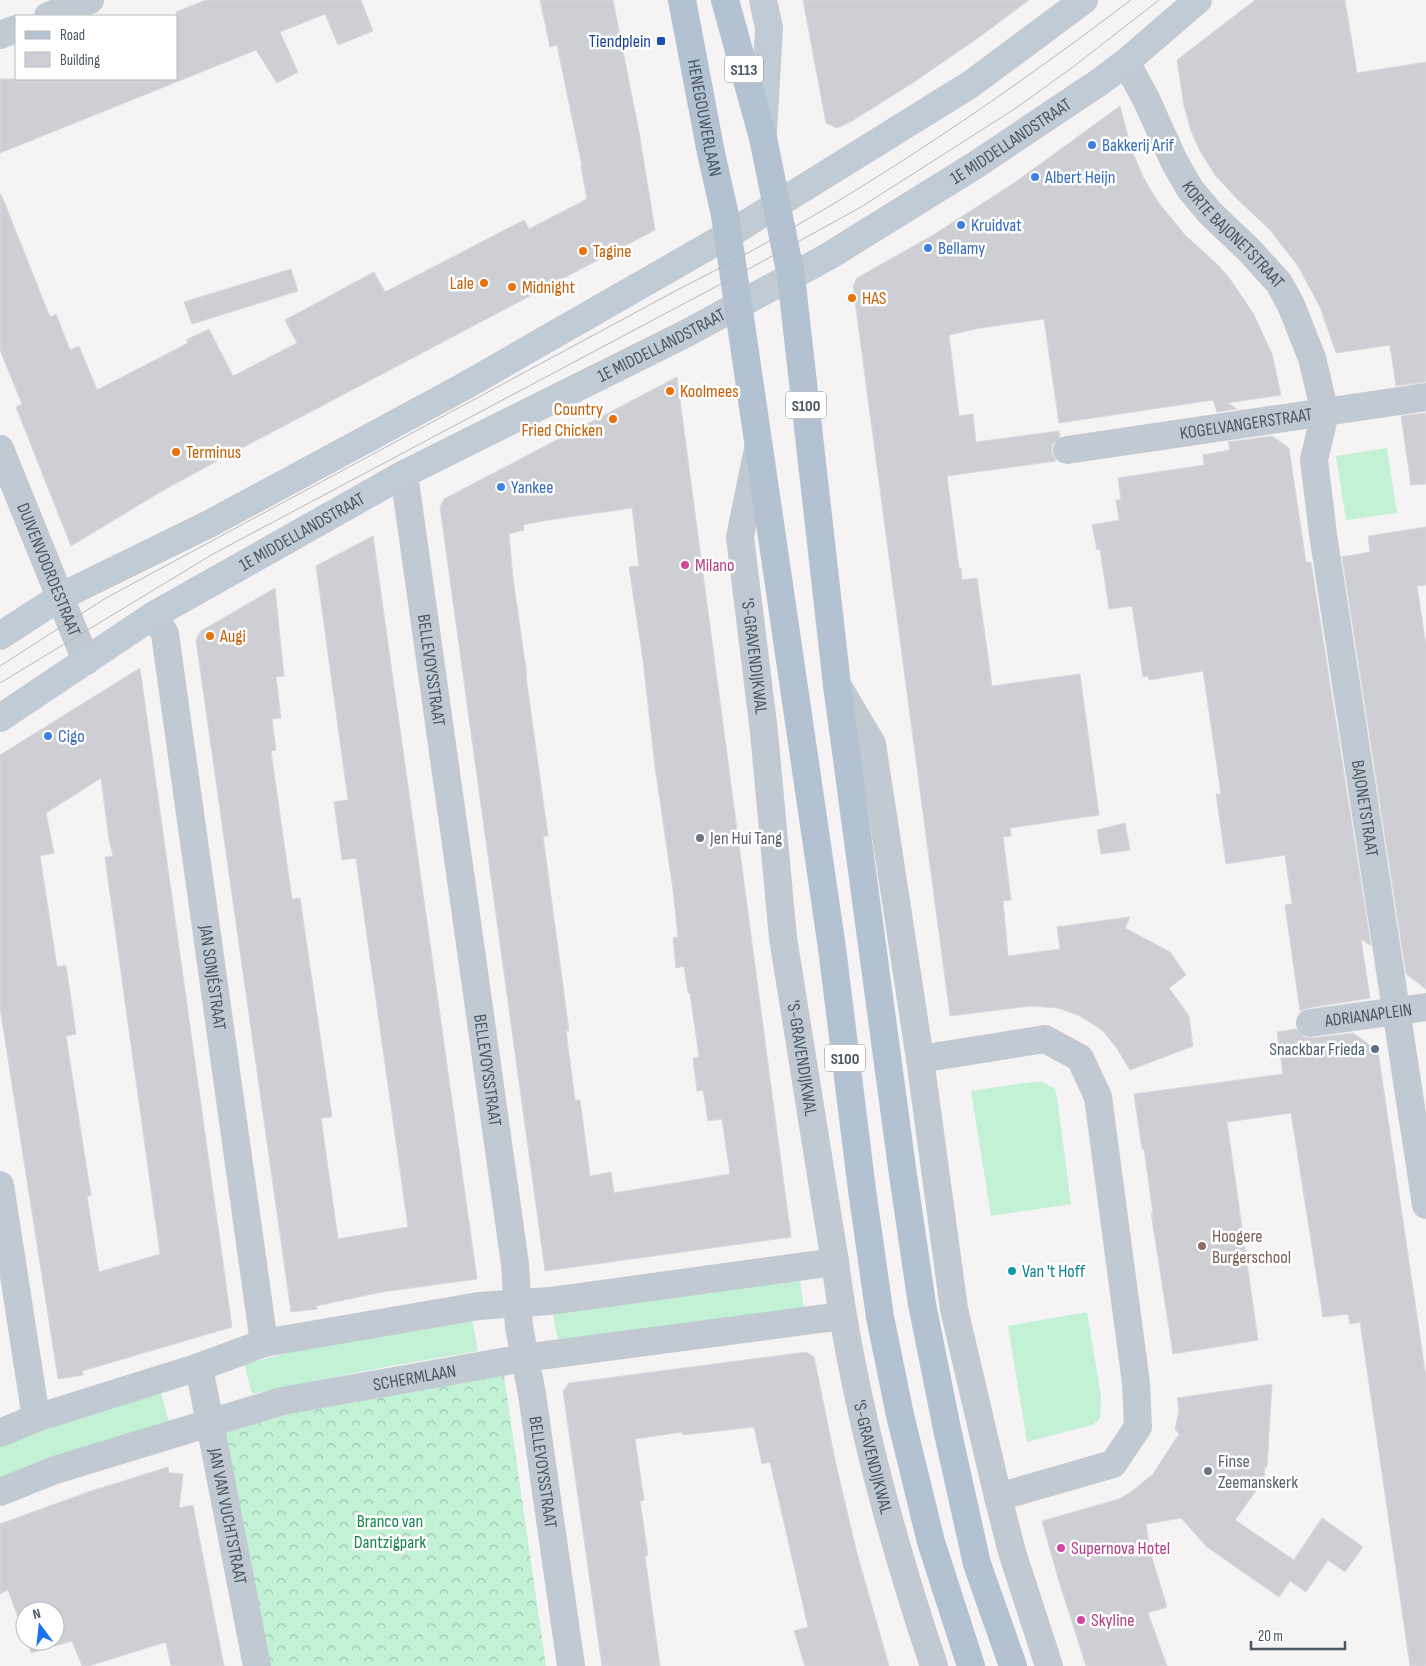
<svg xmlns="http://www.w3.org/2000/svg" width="1426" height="1666" font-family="'Sofia Sans Condensed',sans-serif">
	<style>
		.grass { fill: #c3f1d5 }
		.forest { fill: url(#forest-crowns) }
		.building { fill: #cdcfd5; stroke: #d7d9de; fill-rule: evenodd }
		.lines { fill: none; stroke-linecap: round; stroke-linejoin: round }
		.street { stroke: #c1cad2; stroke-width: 28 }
		.secondary { stroke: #c1cbd6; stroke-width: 28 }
		.primary { stroke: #b3c2d1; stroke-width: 28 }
		.tram { stroke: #b5b8bd; stroke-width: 1 }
		.transit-dot { fill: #1a4fb4; stroke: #fff; stroke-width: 2 }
		.shop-dot { fill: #3f7fe0; stroke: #fff; stroke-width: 2 }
		.food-dot { fill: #e8710a; stroke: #fff; stroke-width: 2 }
		.hotel-dot { fill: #d1479c; stroke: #fff; stroke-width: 2 }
		.worship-dot { fill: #6b7280; stroke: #fff; stroke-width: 2 }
		.service-dot { fill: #5c6f8a; stroke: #fff; stroke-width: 2 }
		.education-dot { fill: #8d6e63; stroke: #fff; stroke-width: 2 }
		.culture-dot { fill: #0f9aa8; stroke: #fff; stroke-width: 2 }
		.labels { text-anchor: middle; stroke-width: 5; stroke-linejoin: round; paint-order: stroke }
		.shield { fill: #fff; stroke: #808990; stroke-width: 1 }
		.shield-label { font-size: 16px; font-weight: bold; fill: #4a5661 }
		.transit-label { font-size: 18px; fill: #164399; stroke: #fff; text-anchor: end }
		.street-label { font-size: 18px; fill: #4a5661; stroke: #fff }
		.shop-label { font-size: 18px; fill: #366cbe; stroke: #fff; text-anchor: start }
		.food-label { font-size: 18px; fill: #c56008; stroke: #fff; text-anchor: start }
		.hotel-label { font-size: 18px; fill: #b23c85; stroke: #fff; text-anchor: start }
		.worship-label { font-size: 18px; fill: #5b616d; stroke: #fff; text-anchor: start }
		.service-label { font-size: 18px; fill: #4e5e75; stroke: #fff; text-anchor: end }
		.education-label { font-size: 18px; fill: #785e54; stroke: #fff; text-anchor: start }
		.culture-label { font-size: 18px; fill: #0d838f; stroke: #fff; text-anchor: start }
		.park-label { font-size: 18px; fill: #17864f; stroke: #fff }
	</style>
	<defs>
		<pattern id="forest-crowns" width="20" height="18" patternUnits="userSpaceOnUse" patternTransform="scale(1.25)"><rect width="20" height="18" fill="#c3f1d5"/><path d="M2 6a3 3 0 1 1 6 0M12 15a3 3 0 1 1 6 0" fill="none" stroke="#a0c6b0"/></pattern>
	</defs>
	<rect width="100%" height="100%" fill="#f5f3f3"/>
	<!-- grass -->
	<g class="grass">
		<polygon points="1387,448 1397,513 1346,520 1336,456"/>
		<polygon points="1032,1082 1042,1082 1055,1089 1057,1097 1071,1204 991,1216 971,1091"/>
		<polygon points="799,1275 804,1308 558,1341 553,1315 575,1309"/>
		<polygon points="1087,1312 1101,1396 1100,1419 1092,1425 1027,1442 1008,1326"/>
		<polygon points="472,1320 478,1351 385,1367 252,1394 244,1364 296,1351"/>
		<polygon points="161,1393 169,1422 0,1481 0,1446 41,1430"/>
	</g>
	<!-- forest -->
	<polygon class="forest" points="504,1375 546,1666 271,1666 222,1425"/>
	<!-- building -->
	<g class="building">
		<polygon points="206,0 361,0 373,31 338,45 325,14 280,32 298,72 277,83 256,50 0,153 0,79 176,79 176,12"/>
		<polygon points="540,0 613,0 639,132 655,230 206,467 162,491 71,546 16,407 22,404 0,350 0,195 1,194 50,317 56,314 70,350 79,346 97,390 188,343 186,340 209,329 233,376 297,343 285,320 374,272 385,292 524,220 529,229 587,199 581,167 582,166 557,45 550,47"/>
		<polygon points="803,0 1029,0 978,38 914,82 852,121 837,128 826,123"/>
		<polygon points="1255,0 1345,0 1357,73 1426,62 1426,382 1396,386 1390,345 1336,353 1320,307 1298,266 1269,229 1236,198 1215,175 1199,149 1191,131 1184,106 1177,60"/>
		<polygon points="1120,106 1131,148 1143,177 1158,202 1185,235 1218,265 1230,279 1253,313 1272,354 1281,395 1228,403 1237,409 1217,412 1213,400 1059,423 1044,319 980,328 949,335 959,416 973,414 976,442 1059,431 1060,437 1052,445 1052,453 1056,461 947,476 959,568 961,568 962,580 977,578 992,686 1080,674 1099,815 1010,828 1011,836 1003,837 1011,900 1003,901 1008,956 1060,949 1057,927 1130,917 1125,928 1170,952 1186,975 1169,988 1189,1016 1193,1046 1130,1070 1116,1047 1102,1030 1080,1016 1058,1008 1030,1006 950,1016 853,286 857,278 933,235 1014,183"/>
		<polygon points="291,269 298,291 192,324 184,302"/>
		<path d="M677,377l114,860 -246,34 -105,-764 4,-8zM632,508l7,58 -10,1 14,93 12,107 18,123 5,47 -5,1 3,30 8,-2 4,27h2l9,64 -6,1 4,33 6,-1 5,31 14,-2 8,55 -116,19 -3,-21 -21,4 -10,-76h-5l-9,-69h3l-26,-195h5l-22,-160h1l-14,-98 -4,-44 15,-4 -1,-5 25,-5z"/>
		<polygon points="1426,413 1426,484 1411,485 1401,416"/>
		<polygon points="1272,436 1289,448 1306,562 1311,562 1371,946 1361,939 1370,998 1308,1008 1300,1011 1285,905 1292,904 1285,855 1226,864 1216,794 1221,794 1203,671 1149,680 1148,676 1143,677 1132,606 1109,609 1100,549 1097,550 1092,525 1119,520 1116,500 1121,500 1118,478 1204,465 1203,455 1230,450 1228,442"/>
		<polygon points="1426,527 1426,585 1417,586 1426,645 1426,989 1406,974 1342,557 1370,552 1368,536"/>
		<polygon points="373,536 477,1279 382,1292 316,1306 317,1309 291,1312 196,640 201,631 275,588 284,676 276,677 281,718 272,719 276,750 271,751 292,899 300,898 332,1117 321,1118 338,1239 408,1227 356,858 342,860 334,802 348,800 316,566"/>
		<path d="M140,668l92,659 -150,44 1,4 -25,4 -58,-371v-253zM101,778l8,62 4,16 -8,1 55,397 -61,18 -12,-76h4l-25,-160 10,-2 -3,-21 -7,-48 -9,2 -17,-111 14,-3 -8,-40z"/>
		<polygon points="1125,823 1130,850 1101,854 1097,830"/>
		<polygon points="1296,1029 1304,1037 1312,1038 1353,1033 1378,1051 1426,1377 1426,1666 1410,1666 1360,1322 1350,1324 1348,1314 1323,1317 1291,1113 1227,1122 1258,1340 1173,1354 1151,1213 1153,1213 1144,1149 1142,1149 1134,1094 1283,1074 1277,1032"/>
		<polygon points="806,1352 814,1357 837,1469 858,1557 889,1666 805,1666 794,1631 808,1627 770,1462 762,1464 754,1427 683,1435 682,1432 635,1439 644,1500 640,1501 648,1555 645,1556 660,1666 602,1666 563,1391 569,1383"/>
		<polygon points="1272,1384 1267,1467 1265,1467 1264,1480 1235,1520 1294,1560 1322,1518 1363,1547 1345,1572 1328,1560 1306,1592 1290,1581 1279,1597 1207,1547 1181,1518 1146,1524 1150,1551 1167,1607 1148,1613 1167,1666 1086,1666 1058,1578 1042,1521 1119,1499 1131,1492 1153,1474 1179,1434 1175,1429 1179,1411 1177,1398"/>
		<polygon points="168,1467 169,1473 183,1474 179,1508 193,1505 224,1666 171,1666 166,1642 89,1666 82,1666 72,1641 31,1653 27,1641 55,1641 55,1611 25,1611 25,1636 8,1590 0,1594 0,1524 88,1492"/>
	</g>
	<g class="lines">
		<!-- street -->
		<g class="street">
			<polyline points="48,16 90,0"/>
			<polyline points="0,35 16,29"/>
			<path id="s1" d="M1126,62l20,37 28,62 16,28 20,24 39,37 30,33 12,22 21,53 13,55 -11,47 9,74 103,671"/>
			<path id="s2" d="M0,449l86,212"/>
			<path id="s3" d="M758,449l-18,88 24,195 19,206 52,324c18,138 55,273 99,404"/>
			<path id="s4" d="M1067,450l359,-53"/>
			<path id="s5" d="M404,474l111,790 4,63 13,67 39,272"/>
			<path id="s6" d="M154,615l11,19 99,709"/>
			<polyline points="837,685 872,744 920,1059 954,1309 998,1497 1012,1552 1049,1666"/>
			<path id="s7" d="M1310,1023l116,-16"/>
			<polyline points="920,1059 1045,1039 1080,1058 1098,1097 1136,1383 1138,1427 1113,1464 998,1497"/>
			<polyline points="0,1185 36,1418"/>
			<path id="s8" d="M199,1367l58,299"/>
			<polyline points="0,1433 36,1418 199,1367 264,1343 479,1306 550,1301 835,1262"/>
			<path id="s9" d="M0,1492l55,-22 227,-69 242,-43 318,-42"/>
		</g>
		<!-- secondary -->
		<g class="secondary">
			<polyline points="763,0 769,28 763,133"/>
			<polyline points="0,636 60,597 211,523 463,387 728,235 971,84 1084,0"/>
			<path id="s10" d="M0,718l154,-103 250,-141 283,-141 142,-77 145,-90 127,-85 25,-19 72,-62"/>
		</g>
		<!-- primary -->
		<g class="primary">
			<path id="s11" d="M682,0l29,153 14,62 107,733 30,242 18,127 20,98 31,127 40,124"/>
			<polyline points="725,0 763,138 791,276 837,685 903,1175 922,1304 947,1429 977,1564 1013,1666"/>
		</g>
		<!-- tram -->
		<g class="tram">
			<path d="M0,666l106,-68 573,-309c160,-80 309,-181 452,-289"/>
			<polyline points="0,683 213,554 734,277 861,207 1016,108 1073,67 1159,0"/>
		</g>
	</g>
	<!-- markers -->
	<rect class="transit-dot" x="656" y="36" width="10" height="10" rx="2.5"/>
	<g class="shop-dot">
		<circle cx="1092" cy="145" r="5"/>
		<circle cx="1035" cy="177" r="5"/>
		<circle cx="961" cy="225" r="5"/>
		<circle cx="928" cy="248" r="5"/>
		<circle cx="501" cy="487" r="5"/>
		<circle cx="48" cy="736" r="5"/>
	</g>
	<g class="food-dot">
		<circle cx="583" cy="251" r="5"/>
		<circle cx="484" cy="283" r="5"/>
		<circle cx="512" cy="287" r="5"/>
		<circle cx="852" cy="298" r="5"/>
		<circle cx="670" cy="391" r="5"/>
		<circle cx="613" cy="419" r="5"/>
		<circle cx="176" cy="452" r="5"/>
		<circle cx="210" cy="636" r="5"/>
	</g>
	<g class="hotel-dot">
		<circle cx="685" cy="565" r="5"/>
		<circle cx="1061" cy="1548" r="5"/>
		<circle cx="1081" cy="1620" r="5"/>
	</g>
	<g class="worship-dot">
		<circle cx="700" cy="838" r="5"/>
		<circle cx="1208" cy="1471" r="5"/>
	</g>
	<circle class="service-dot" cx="1375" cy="1049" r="5"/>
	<circle class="education-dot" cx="1202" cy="1246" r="5"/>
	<circle class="culture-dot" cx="1012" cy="1271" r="5"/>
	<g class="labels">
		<!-- shield labels -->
		<g class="shield">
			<rect x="725" y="55.5" width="38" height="27" rx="4"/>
			<rect x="786" y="391.5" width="40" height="27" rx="4"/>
			<rect x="825" y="1044.5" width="40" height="27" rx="4"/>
		</g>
		<g class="shield-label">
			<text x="744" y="75">S113</text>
			<text x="806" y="411">S100</text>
			<text x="845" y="1064">S100</text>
		</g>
		<!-- transit labels -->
		<g class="transit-label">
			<text x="651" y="47">Tiendplein</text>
		</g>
		<!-- street labels -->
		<g class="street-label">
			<text dy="6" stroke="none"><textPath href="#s11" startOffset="120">HENEGOUWERLAAN</textPath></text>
			<text dy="6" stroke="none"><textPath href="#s10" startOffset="1165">1E MIDDELLANDSTRAAT</textPath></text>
			<text dy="6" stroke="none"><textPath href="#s1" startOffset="205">KORTE BAJONETSTRAAT</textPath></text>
			<text dy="6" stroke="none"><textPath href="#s10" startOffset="760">1E MIDDELLANDSTRAAT</textPath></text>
			<text dy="6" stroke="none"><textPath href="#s4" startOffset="181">KOGELVANGERSTRAAT</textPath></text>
			<text dy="6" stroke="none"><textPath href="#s10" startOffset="355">1E MIDDELLANDSTRAAT</textPath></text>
			<text dy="6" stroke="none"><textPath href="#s2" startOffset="130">DUIVENVOORDESTRAAT</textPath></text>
			<text dy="6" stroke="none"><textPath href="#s3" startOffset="210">'S-GRAVENDIJKWAL</textPath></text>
			<text dy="6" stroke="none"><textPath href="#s5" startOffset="198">BELLEVOYSSTRAAT</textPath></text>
			<text dy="6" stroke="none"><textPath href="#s1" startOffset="811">BAJONETSTRAAT</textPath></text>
			<text dy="6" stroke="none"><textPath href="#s6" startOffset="369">JAN SONJÉSTRAAT</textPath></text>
			<text dy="6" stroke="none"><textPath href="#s7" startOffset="59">ADRIANAPLEIN</textPath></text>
			<text dy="6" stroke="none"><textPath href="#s3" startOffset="615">'S-GRAVENDIJKWAL</textPath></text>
			<text dy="6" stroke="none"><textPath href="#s5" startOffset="602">BELLEVOYSSTRAAT</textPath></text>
			<text dy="6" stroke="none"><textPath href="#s9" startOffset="431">SCHERMLAAN</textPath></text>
			<text dy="6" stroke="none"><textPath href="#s3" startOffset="1020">'S-GRAVENDIJKWAL</textPath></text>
			<text dy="6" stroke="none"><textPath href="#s5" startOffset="1008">BELLEVOYSSTRAAT</textPath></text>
			<text dy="6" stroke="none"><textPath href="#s8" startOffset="152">JAN VAN VUCHTSTRAAT</textPath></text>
		</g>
		<!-- shop labels -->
		<g class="shop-label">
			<text x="1102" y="151">Bakkerij Arif</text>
			<text x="1045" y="183">Albert Heijn</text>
			<text x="971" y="231">Kruidvat</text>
			<text x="938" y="254">Bellamy</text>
			<text x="511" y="493">Yankee</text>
			<text x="58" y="742">Cigo</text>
		</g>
		<!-- food labels -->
		<g class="food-label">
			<text x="593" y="257">Tagine</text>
			<text x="474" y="289" text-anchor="end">Lale</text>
			<text x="522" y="293">Midnight</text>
			<text x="862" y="304">HAS</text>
			<text x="680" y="397">Koolmees</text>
			<text x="603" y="415" text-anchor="end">Country<tspan x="603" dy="21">Fried Chicken</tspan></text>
			<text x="186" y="458">Terminus</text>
			<text x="220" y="642">Augi</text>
		</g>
		<!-- hotel labels -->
		<g class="hotel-label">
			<text x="695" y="571">Milano</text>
			<text x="1071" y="1554">Supernova Hotel</text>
			<text x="1091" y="1626">Skyline</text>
		</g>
		<!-- worship labels -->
		<g class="worship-label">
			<text x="710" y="844">Jen Hui Tang</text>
			<text x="1218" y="1467">Finse<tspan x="1218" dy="21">Zeemanskerk</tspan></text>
		</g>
		<!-- service labels -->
		<g class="service-label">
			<text x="1365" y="1055">Snackbar Frieda</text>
		</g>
		<!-- education labels -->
		<g class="education-label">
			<text x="1212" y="1242">Hoogere<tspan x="1212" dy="21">Burgerschool</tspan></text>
		</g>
		<!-- culture labels -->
		<g class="culture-label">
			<text x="1022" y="1277">Van 't Hoff</text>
		</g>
		<!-- park labels -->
		<g class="park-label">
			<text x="390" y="1527">Branco van<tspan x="390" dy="21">Dantzigpark</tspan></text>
		</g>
	</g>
	<!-- legend -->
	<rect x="15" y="15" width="162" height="65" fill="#ffffff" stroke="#b7bbc0"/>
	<rect x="25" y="31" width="25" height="8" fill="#b3c2d1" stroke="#b7bbc0"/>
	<text x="60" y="40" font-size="15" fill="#4a5661">Road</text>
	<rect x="25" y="52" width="25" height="15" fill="#cdcfd5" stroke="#b7bbc0"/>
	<text x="60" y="65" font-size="15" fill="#4a5661">Building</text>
	<!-- north arrow -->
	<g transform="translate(40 1626) rotate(345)"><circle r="24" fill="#ffffff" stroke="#b7bbc0"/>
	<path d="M0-4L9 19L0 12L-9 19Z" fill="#1a73e8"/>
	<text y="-8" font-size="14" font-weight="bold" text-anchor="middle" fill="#4a5661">N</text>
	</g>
	<!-- scale -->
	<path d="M1251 1641v8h94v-8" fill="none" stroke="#4a5661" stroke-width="2.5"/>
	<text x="1258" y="1641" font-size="15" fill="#4a5661" stroke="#ffffff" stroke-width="4" paint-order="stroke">20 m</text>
</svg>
